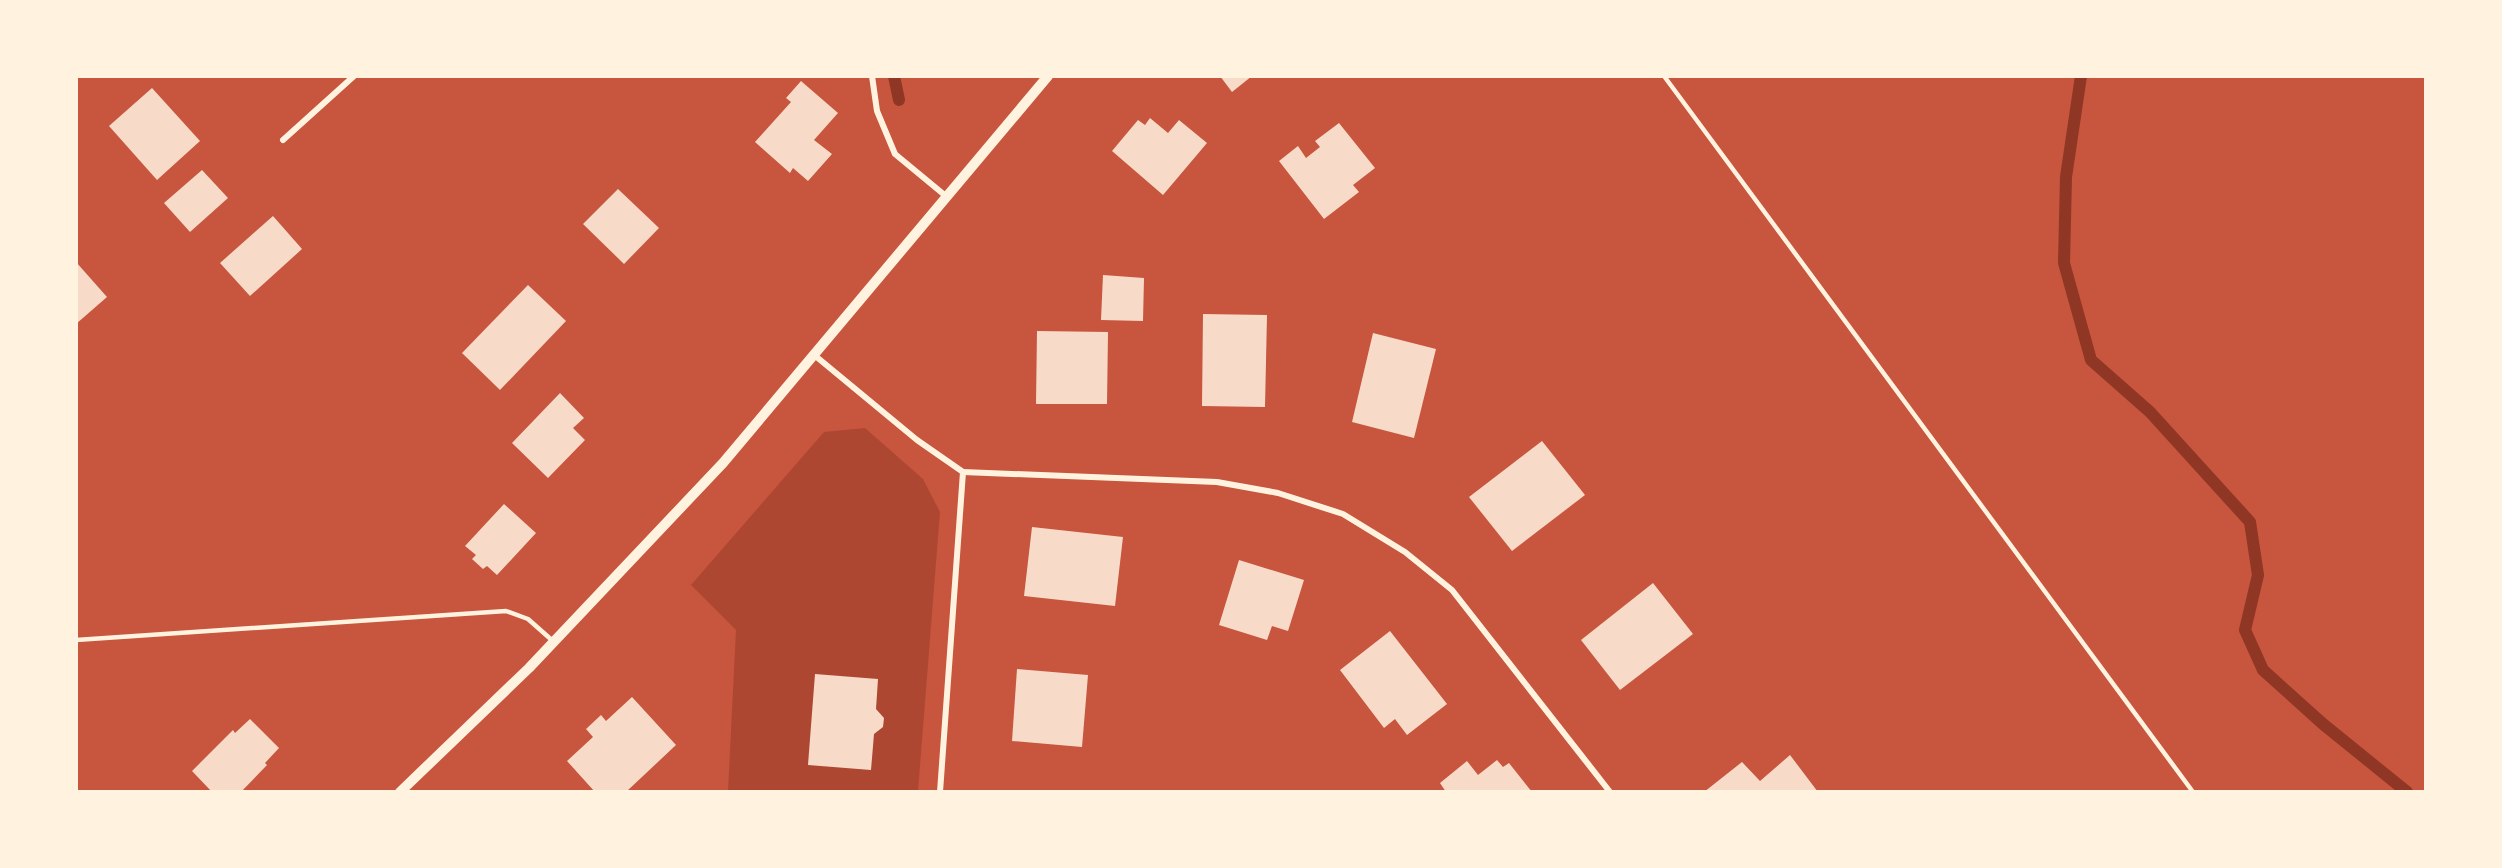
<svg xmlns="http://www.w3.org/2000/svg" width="2502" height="868" font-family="Jost,sans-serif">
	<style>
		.green { fill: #ae4732 }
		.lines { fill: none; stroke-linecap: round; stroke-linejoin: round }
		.stream { stroke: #8f3625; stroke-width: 12 }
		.building { fill: #f7dbc8 }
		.service { stroke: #fff3e0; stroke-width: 4.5 }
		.minor { stroke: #fff3e0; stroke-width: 6 }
		.tertiary { stroke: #fff3e0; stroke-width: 10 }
	</style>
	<rect width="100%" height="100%" fill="#c8553d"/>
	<!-- green -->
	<polygon class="green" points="865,428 923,479 940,512 918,791 728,791 736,630 691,585 824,432"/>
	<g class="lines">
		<!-- stream -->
		<g class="stream">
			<polyline points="894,76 899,100"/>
			<polyline points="2081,76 2066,177 2064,263 2091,360 2150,412 2250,522 2258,575 2245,630 2263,670 2323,724 2407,792"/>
		</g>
	</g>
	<!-- building -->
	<g class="building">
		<polygon points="1220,76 1252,76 1232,92"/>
		<polygon points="801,81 838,113 814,140 832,154 808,181 793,168 790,173 755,142 791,102 786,98"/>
		<polygon points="152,88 200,141 157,180 109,126"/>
		<polygon points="1150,118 1168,133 1179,120 1207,143 1163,195 1112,151 1138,120 1145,125"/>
		<polygon points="1339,123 1375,168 1353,185 1359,192 1324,219 1279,161 1298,146 1306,158 1320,147 1315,141"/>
		<polygon points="202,170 228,198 190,232 164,203"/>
		<polygon points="618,189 659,228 624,264 583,224"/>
		<polygon points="273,216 302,249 250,296 220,263"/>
		<polygon points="76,262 107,297 76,324"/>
		<polygon points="1103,275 1144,278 1143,321 1101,320"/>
		<polygon points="528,285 566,321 500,390 462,353"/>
		<polygon points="1203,314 1267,315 1265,407 1202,406"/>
		<polygon points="1037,331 1108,332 1107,404 1036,404"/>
		<polygon points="1373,333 1436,349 1414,438 1352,422"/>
		<polygon points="560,393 584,418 573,428 585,440 548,478 512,443"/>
		<polygon points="1542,441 1585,495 1512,551 1469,497"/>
		<polygon points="504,504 536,533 497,575 487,566 483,569 472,559 476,555 465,546"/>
		<polygon points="1032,527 1123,537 1115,606 1024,596"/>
		<polygon points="1239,560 1304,580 1288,631 1272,626 1267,640 1219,625"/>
		<polygon points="1653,583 1693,634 1620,690 1581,640"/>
		<polygon points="1390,631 1447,704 1407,735 1395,719 1384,728 1340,670"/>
		<polygon points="1017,669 1088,675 1082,747 1012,741"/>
		<polygon points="815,674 878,679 876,709 884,718 883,727 874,734 871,770 808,765"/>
		<polygon points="632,697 676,745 626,792 595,792 567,761 593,737 586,729 601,715 606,721"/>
		<polygon points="250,719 279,748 265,763 267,765 241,792 212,792 192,771 233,730 235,733"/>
		<polygon points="1790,755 1818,792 1704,792 1742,762 1760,781"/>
		<polygon points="1497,760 1503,767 1509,763 1532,792 1446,792 1440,783 1467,761 1478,775"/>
	</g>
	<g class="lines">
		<!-- service -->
		<g class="service">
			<polyline points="1664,76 2193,792"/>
			<polyline points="76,640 506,611 528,619 554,642"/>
		</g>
		<!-- minor -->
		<g class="minor">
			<polyline points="872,76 877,111 895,154 947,197"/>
			<polyline points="283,140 354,76"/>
			<polyline points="813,354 917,440 963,472 940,792"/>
			<polyline points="963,472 1217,482 1278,493 1343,514 1405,552 1452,590 1610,792"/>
		</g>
		<!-- tertiary -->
		<polyline class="tertiary" points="400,792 529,668 723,463 1048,76"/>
	</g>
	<!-- border -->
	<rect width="2502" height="868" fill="none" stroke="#fff3e0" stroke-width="156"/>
</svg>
